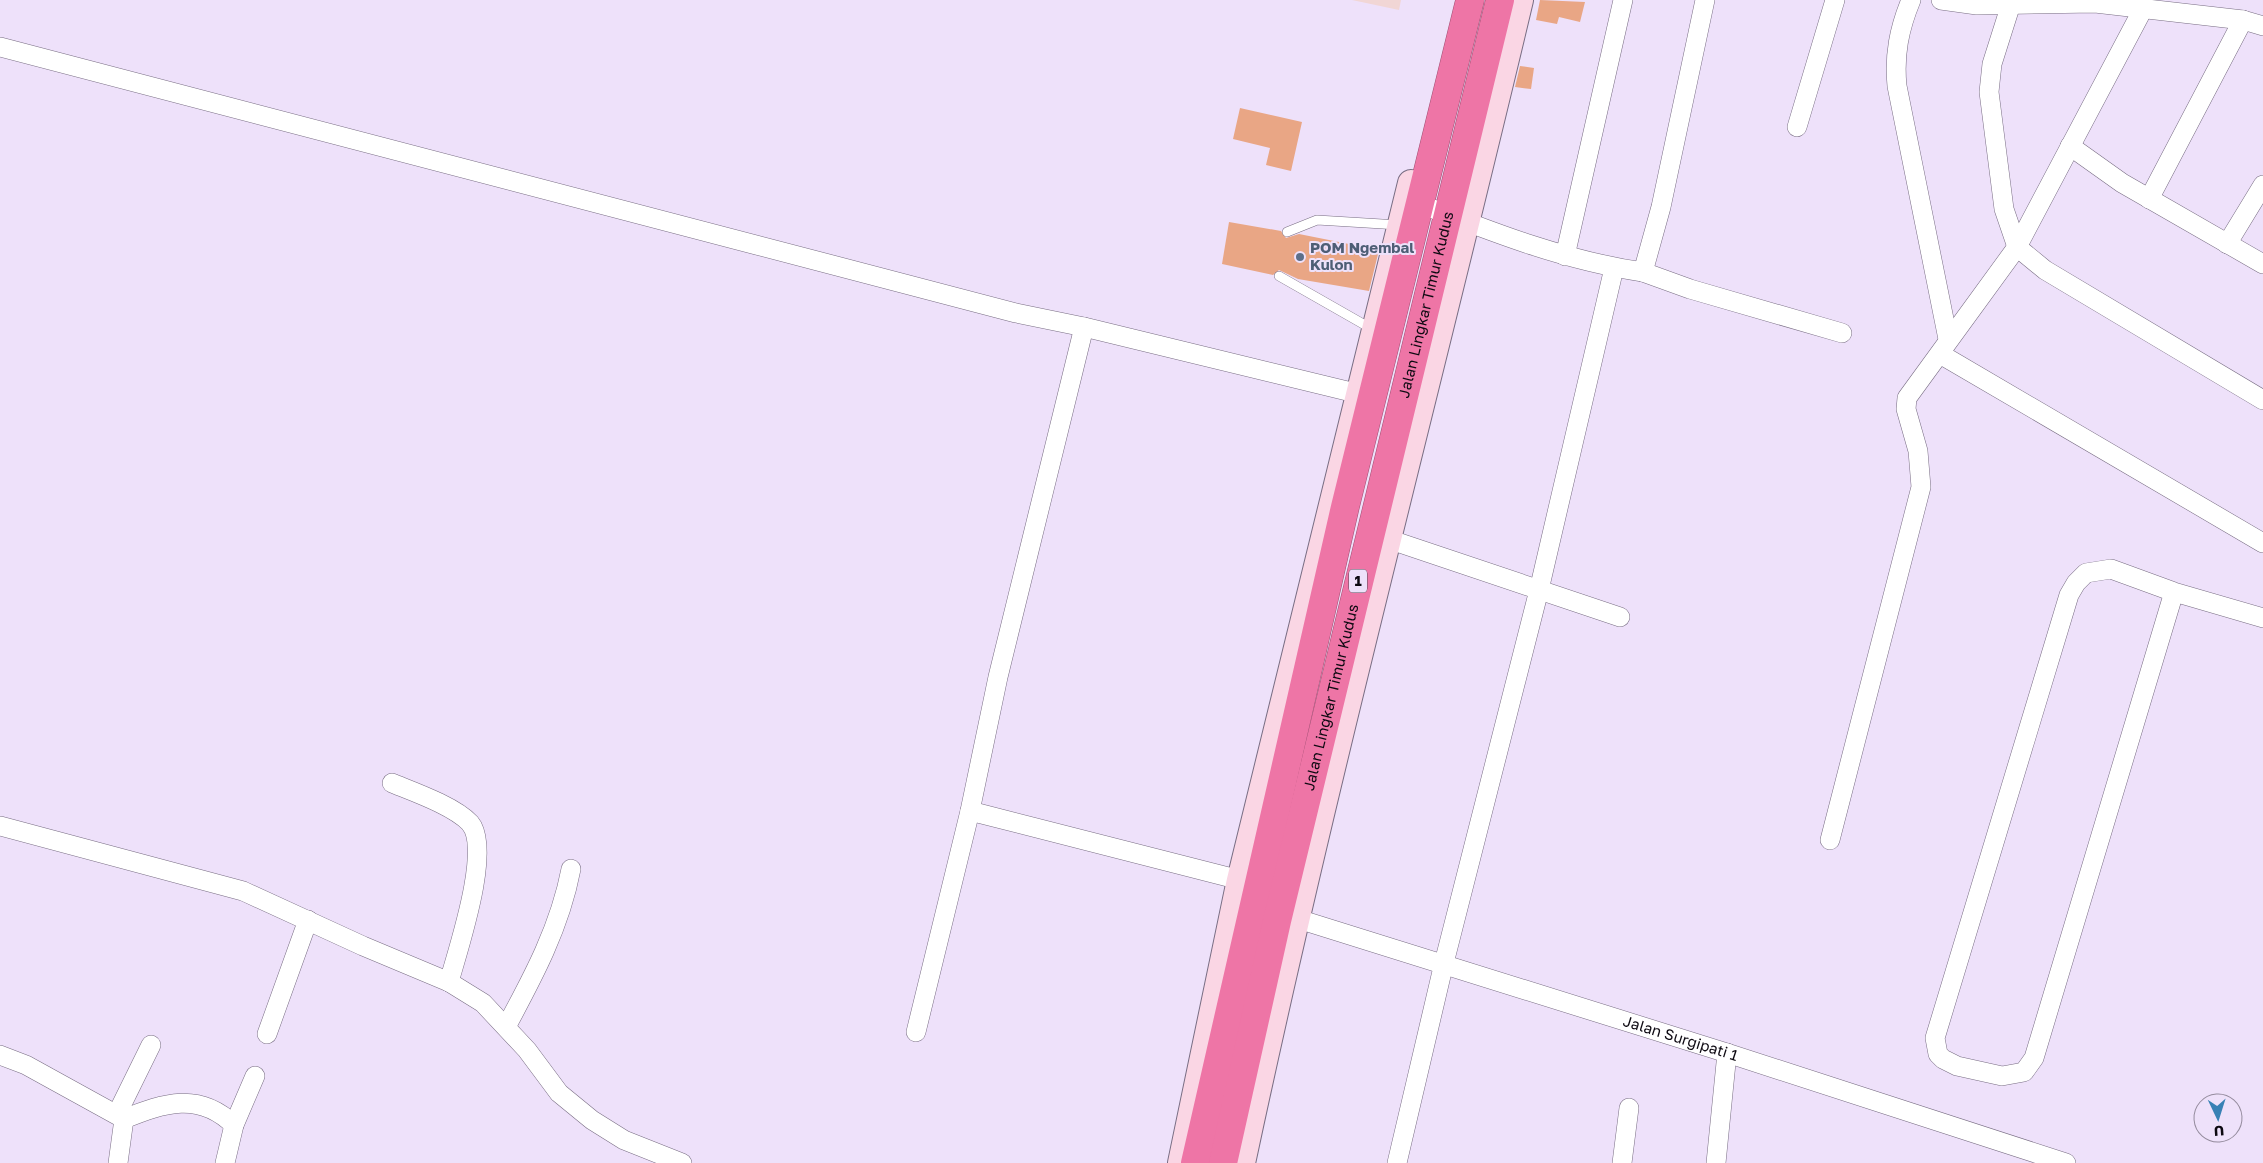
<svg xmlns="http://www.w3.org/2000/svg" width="2263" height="1163" font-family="'Golos Text',sans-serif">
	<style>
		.medical { fill: #f1d6d5 }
		.building { fill: #e9a685 }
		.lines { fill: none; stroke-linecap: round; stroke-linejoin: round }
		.lane-casing { stroke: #786d83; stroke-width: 10 }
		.street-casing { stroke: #786d83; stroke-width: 20 }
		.secondary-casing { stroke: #786d83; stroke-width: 28 }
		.highway-casing { stroke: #9f4f72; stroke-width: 29 }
		.lane { stroke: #fff; stroke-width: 9 }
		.street { stroke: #fff; stroke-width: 19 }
		.secondary { stroke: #fad6e4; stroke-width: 26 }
		.highway { stroke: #ee75a6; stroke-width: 28 }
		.service-dot { fill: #5c6f8a; stroke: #eee1fa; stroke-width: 2 }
		.labels { text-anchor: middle; stroke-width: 4; stroke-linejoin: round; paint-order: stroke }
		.shield { fill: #eee1fa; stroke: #504a57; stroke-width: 1 }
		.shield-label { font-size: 14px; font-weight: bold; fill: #0d0911 }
		.service-label { font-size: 15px; font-weight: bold; fill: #4e5e75; stroke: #eee1fa; text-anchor: start }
		.street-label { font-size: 15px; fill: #0d0911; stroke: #eee1fa }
	</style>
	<rect width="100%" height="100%" fill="#eee1fa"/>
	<!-- medical -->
	<polygon class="medical" points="1352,0 1401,0 1399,10"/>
	<!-- building -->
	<g class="building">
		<polygon points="1540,0 1585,2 1580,22 1559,17 1557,24 1536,20"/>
		<polygon points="1520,66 1534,68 1531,89 1515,87"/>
		<polygon points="1240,108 1302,122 1291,171 1266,165 1270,148 1233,139"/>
		<polygon points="1229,222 1281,231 1286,238 1299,234 1379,250 1369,291 1298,279 1279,270 1273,275 1222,264"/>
	</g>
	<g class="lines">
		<defs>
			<g id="lane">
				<polyline points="1287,232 1317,220 1399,225"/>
				<polyline points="1279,276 1372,329"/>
			</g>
			<g id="street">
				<path d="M1911,0c-12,29 -17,55 -14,86l51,253"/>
				<polyline points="1941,0 1977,5 2095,3 2243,20 2263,26"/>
				<polyline points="2011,4 1992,64 1989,92 2004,209 2017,247 2045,270 2263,400"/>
				<polyline points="0,47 1016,313 1084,327"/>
				<polyline points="1797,127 1835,0"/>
				<polyline points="2070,146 2122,183 2263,264"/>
				<polyline points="2149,199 2243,20"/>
				<path d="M1410,200c77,30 151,60 233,72l18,-65 44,-207"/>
				<polyline points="2227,244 2263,185"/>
				<polyline points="1565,256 1623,0"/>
				<polyline points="1643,272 1690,289 1842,333"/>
				<polyline points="1940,354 2263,543"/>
				<polyline points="1388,539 1620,617"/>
				<polyline points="2174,592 2034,1058 2024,1072 2002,1076 1957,1066 1943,1059 1938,1054 1935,1038 2069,595 2076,583 2086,573 2111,569 2174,592 2263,618"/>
				<path d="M392,783c22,9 62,23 78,40 22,26 -12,126 -21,159"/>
				<polyline points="970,811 998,677 1084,327 1372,397"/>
				<polyline points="0,826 243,891 363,946 449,982 483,1003 527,1050 559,1093 592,1120 624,1140 682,1163"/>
				<polyline points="1830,840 1921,487 1918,451 1906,409 1907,398 2017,247 2143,9"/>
				<path id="s1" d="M1295,918l432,135 339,110"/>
				<path d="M506,1027c27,-50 54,-100 65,-158"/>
				<polyline points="916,1032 970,811 1240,880"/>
				<polyline points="267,1034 308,920"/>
				<polyline points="0,1055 26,1065 124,1119 118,1163"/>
				<polyline points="117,1114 151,1045"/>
				<path d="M124,1119c40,-16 75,-28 110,6"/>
				<polyline points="225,1163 234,1125 255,1076"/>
				<polyline points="1397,1163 1444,963 1539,590 1614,268"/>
				<polyline points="1622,1163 1629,1108"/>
				<polyline points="1716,1163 1727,1053"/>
			</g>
			<g id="secondary">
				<polyline points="1181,1163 1240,880 1411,183"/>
				<path d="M1242,1163c83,-390 186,-775 278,-1163"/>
			</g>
			<g id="highway">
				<polyline points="1195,1163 1345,507 1470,0"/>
				<path id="s2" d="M1223,1163l54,-242 223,-921"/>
			</g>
		</defs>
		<!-- lane casing -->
		<use href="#lane" class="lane-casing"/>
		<!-- street casing -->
		<use href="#street" class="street-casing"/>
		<!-- secondary casing -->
		<use href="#secondary" class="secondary-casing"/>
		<!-- highway casing -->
		<use href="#highway" class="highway-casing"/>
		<!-- lane -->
		<use href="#lane" class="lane"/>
		<!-- street -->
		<use href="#street" class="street"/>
		<!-- secondary -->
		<use href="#secondary" class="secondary"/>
		<!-- highway -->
		<use href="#highway" class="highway"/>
	</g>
	<!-- markers -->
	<circle class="service-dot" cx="1300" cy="257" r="5"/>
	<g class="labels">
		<!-- shield labels -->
		<rect class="shield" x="1349" y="569.5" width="18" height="23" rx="4"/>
		<g class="shield-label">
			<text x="1358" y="586">1</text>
		</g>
		<!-- service labels -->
		<g class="service-label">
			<text x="1310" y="253">POM Ngembal<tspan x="1310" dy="17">Kulon</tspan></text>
		</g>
		<!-- street labels -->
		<g class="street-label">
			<text dy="5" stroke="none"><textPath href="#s2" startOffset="882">Jalan Lingkar Timur Kudus</textPath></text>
			<text dy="5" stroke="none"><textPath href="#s2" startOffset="478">Jalan Lingkar Timur Kudus</textPath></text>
			<text dy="5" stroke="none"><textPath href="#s1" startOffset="404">Jalan Surgipati 1</textPath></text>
		</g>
	</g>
	<!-- north arrow -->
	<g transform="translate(2218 1118) rotate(176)"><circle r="24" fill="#eee1fa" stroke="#948b9d"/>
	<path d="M0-4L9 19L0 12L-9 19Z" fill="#3881b5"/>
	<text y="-8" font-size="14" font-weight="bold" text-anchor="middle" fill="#0d0911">U</text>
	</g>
</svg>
